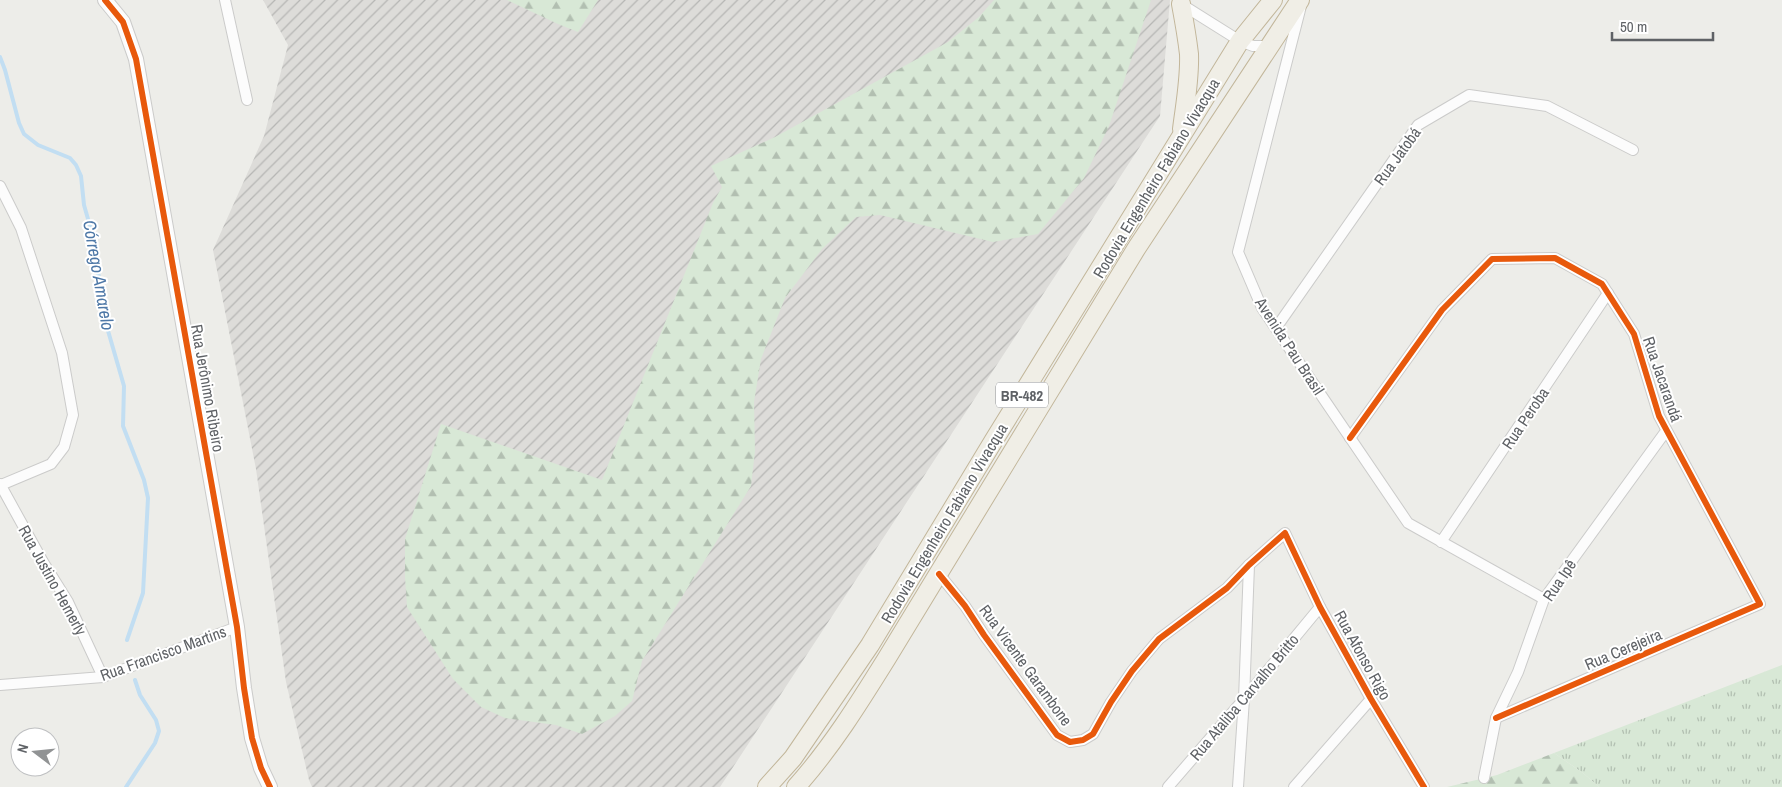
<svg xmlns="http://www.w3.org/2000/svg" width="1782" height="787" font-family="'Archivo Narrow',sans-serif">
	<defs>
		<pattern id="industrial-furrows" width="10" height="10" patternUnits="userSpaceOnUse" patternTransform="scale(1.25)"><rect width="10" height="10" fill="#dddcd9"/><path d="M-1 1l2-2M0 10L10 0M9 11l2-2" fill="none" stroke="#b6b6b4"/></pattern>
		<pattern id="grass-tufts" width="24" height="20" patternUnits="userSpaceOnUse" patternTransform="scale(1.25)"><rect width="24" height="20" fill="#d8e8d6"/><path d="M3 7l-1-3M5 7V3M7 7l1-3M15 17l-1-3M17 17v-4M19 17l1-3" fill="none" stroke="#b2bfb1"/></pattern>
		<pattern id="forest-firs" width="22" height="20" patternUnits="userSpaceOnUse" patternTransform="scale(1.25)"><rect width="22" height="20" fill="#d8e8d6"/><path d="M5 1l3.5 6h-7zM16 11l3.5 6h-7z" fill="#b2bfb1"/></pattern>
	</defs>
	<rect width="100%" height="100%" fill="#edede9"/>
	<!-- industrial -->
	<path fill="url(#industrial-furrows)" d="M 263,0 L 1170,0 L 1160,116 L 720,787 L 312,787 L 309,780 L 286,682 L 256,469 L 213,250 L 264,136 L 288,45 Z"/>
	<!-- grass -->
	<path fill="url(#grass-tufts)" d="M 1782,665 L 1782,787 L 1599,787 L 1583,773 L 1554,753 Z"/>
	<!-- forest -->
	<g fill="url(#forest-firs)">
		<path d="M 507,0 L 598,0 L 578,32 L 558,24 Z"/>
		<path d="M 994,0 L 1151,0 L 1109,126 L 1084,178 L 1038,234 L 993,242 L 880,215 L 856,217 L 822,249 L 785,298 L 761,359 L 754,402 L 755,451 L 751,486 L 642,661 L 632,701 L 615,716 L 582,734 L 556,725 L 505,718 L 481,707 L 453,679 L 407,607 L 405,577 L 405,539 L 441,424 L 602,480 L 713,203 L 722,187 L 711,166 L 775,137 L 948,42 L 979,17 Z"/>
		<path d="M 1554,753 L 1583,773 L 1599,787 L 1447,787 L 1497,775 Z"/>
	</g>
	<g fill="none" stroke-linecap="round" stroke-linejoin="round">
		<!-- stream -->
		<g stroke="#c2def2" stroke-width="4">
			<path d="M 0,57 L 5,70 L 19,123 L 24,134 L 38,145 L 70,158 L 76,165 L 81,176 L 84,205 L 92,233 L 97,260 L 102,310 L 124,386 L 123,426 L 144,480 L 148,498 L 143,593 L 127,640"/>
			<path d="M 126,787 L 155,743 L 159,731 L 156,720 L 140,695 L 135,680"/>
		</g>
		<defs>
			<g id="minor">
				<path d="M 225,0 L 247,100"/>
				<path d="M 1181,4 L 1240,41 L 1253,46 L 1268,46"/>
				<path d="M 1301,6 L 1238,252 L 1262,308 L 1408,523 L 1544,599"/>
				<path d="M 0,186 L 21,228 L 62,353 L 73,415 L 64,447 L 51,464 L 1,485"/>
				<path d="M 1276,328 L 1418,125 L 1469,95 L 1547,106 L 1633,150"/>
				<path d="M 1350,438 L 1442,310 L 1492,259 L 1555,258 L 1602,284 L 1634,334 L 1659,416 L 1760,604 L 1496,718"/>
				<path d="M 0,484 L 43,562 L 68,602 L 103,677"/>
				<path d="M 1441,542 L 1608,293"/>
				<path d="M 939,574 L 965,606 L 984,635 L 1057,735 L 1070,742 L 1083,740 L 1093,734 L 1111,702 L 1132,671 L 1159,639 L 1227,588 L 1249,565 L 1285,533 L 1320,607 L 1371,699 L 1424,787"/>
				<path d="M 0,685 L 103,677 L 237,627"/>
				<path d="M 1484,778 L 1496,718 L 1518,672 L 1544,599 L 1666,431"/>
				<path d="M 1168,787 L 1244,699 L 1320,607"/>
				<path d="M 1238,787 L 1244,699 L 1249,565"/>
				<path d="M 1294,787 L 1371,699"/>
			</g>
			<path id="tertiary" d="M 105,0 L 123,22 L 136,59 L 237,627 L 244,688 L 252,738 L 261,768 L 270,787"/>
			<g id="trunk">
				<path d="M 1181,4 C 1184,20 1187,37 1189,54 C 1190,79 1185,105 1182,129"/>
				<path d="M 767,787 L 793,758 L 870,645 L 994,440 L 1240,41 L 1273,0"/>
				<path d="M 796,787 C 831,748 859,703 887,658 L 1136,249 L 1300,0"/>
			</g>
		</defs>
		<!-- minor casing -->
		<use href="#minor" stroke="#cbcbca" stroke-width="12"/>
		<!-- tertiary casing -->
		<use href="#tertiary" stroke="#cbcbca" stroke-width="16"/>
		<!-- trunk casing -->
		<use href="#trunk" stroke="#c2b69a" stroke-width="20"/>
		<!-- minor -->
		<use href="#minor" stroke="#fcfcfc" stroke-width="10"/>
		<!-- tertiary -->
		<use href="#tertiary" stroke="#fcfcfc" stroke-width="14"/>
		<!-- trunk -->
		<use href="#trunk" stroke="#f0eee6" stroke-width="18"/>
		<defs>
			<g id="cycleway">
				<path d="M 105,0 L 123,22 L 136,59 L 237,627 L 244,688 L 252,738 L 261,768 L 270,787"/>
				<path d="M 1350,438 L 1442,310 L 1492,259 L 1555,258 L 1602,284 L 1634,334 L 1659,416 L 1760,604 L 1496,718"/>
				<path d="M 939,574 L 965,606 L 984,635 L 1057,735 L 1070,742 L 1083,740 L 1093,734 L 1111,702 L 1132,671 L 1159,639 L 1227,588 L 1249,565 L 1285,533 L 1320,607 L 1371,699 L 1424,787"/>
			</g>
		</defs>
		<!-- cycleway casing -->
		<use href="#cycleway" stroke="#fff" stroke-width="9"/>
		<!-- cycleway -->
		<use href="#cycleway" stroke="#e8590c" stroke-width="6"/>
	</g>
	<g text-anchor="middle" dominant-baseline="central" stroke-width="4" stroke-linejoin="round" paint-order="stroke">
		<!-- shield labels -->
		<rect fill="#fff" stroke="#8f9194" stroke-width="1" x="996" y="382.5" width="52" height="25" rx="4"/>
		<g font-size="15" font-weight="bold" fill="#5f6266">
			<text x="1022" y="395">BR-482</text>
		</g>
		<!-- street labels -->
		<g font-size="16" fill="#5f6266" stroke="#fff">
			<text transform="translate(1397 156) rotate(-54)">Rua Jatobá</text>
			<text transform="translate(1156 178) rotate(-59)">Rodovia Engenheiro Fabiano Vivacqua</text>
			<text transform="translate(1290 346) rotate(57)">Avenida Pau Brasil</text>
			<text transform="translate(1663 379) rotate(71)">Rua Jacarandá</text>
			<text transform="translate(208 388) rotate(80)">Rua Jerônimo Ribeiro</text>
			<text transform="translate(1525 418) rotate(-56)">Rua Peroba</text>
			<text transform="translate(944 523) rotate(-59)">Rodovia Engenheiro Fabiano Vivacqua</text>
			<text transform="translate(53 580) rotate(61)">Rua Justino Hemerly</text>
			<text transform="translate(1559 580) rotate(-56)">Rua Ipê</text>
			<text transform="translate(1623 649) rotate(-23)">Rua Cerejeira</text>
			<text transform="translate(163 653) rotate(-20)">Rua Francisco Martins</text>
			<text transform="translate(1363 655) rotate(61)">Rua Afonso Rigo</text>
			<text transform="translate(1026 665) rotate(54)">Rua Vicente Garambone</text>
			<text transform="translate(1244 697) rotate(-50)">Rua Ataliba Carvalho Britto</text>
		</g>
		<!-- water labels -->
		<g font-size="18" font-style="italic" fill="#4e78a7" stroke="#fff">
			<text transform="translate(99 275) rotate(80)">Córrego Amarelo</text>
		</g>
	</g>
	<!-- north arrow -->
	<g transform="translate(35 752) rotate(286)"><circle r="24" fill="#ffffff" stroke="#bfc0c2"/>
	<path d="M0-4L9 19L0 12L-9 19Z" fill="#919394"/>
	<text y="-8" font-size="14" font-weight="bold" text-anchor="middle" fill="#5f6266">N</text>
	</g>
	<!-- scale -->
	<path d="M1612 32v8h101v-8" fill="none" stroke="#5f6266" stroke-width="2.5"/>
	<text x="1620" y="32" font-size="15" fill="#5f6266" stroke="#ffffff" stroke-width="4" paint-order="stroke">50 m</text>
</svg>
